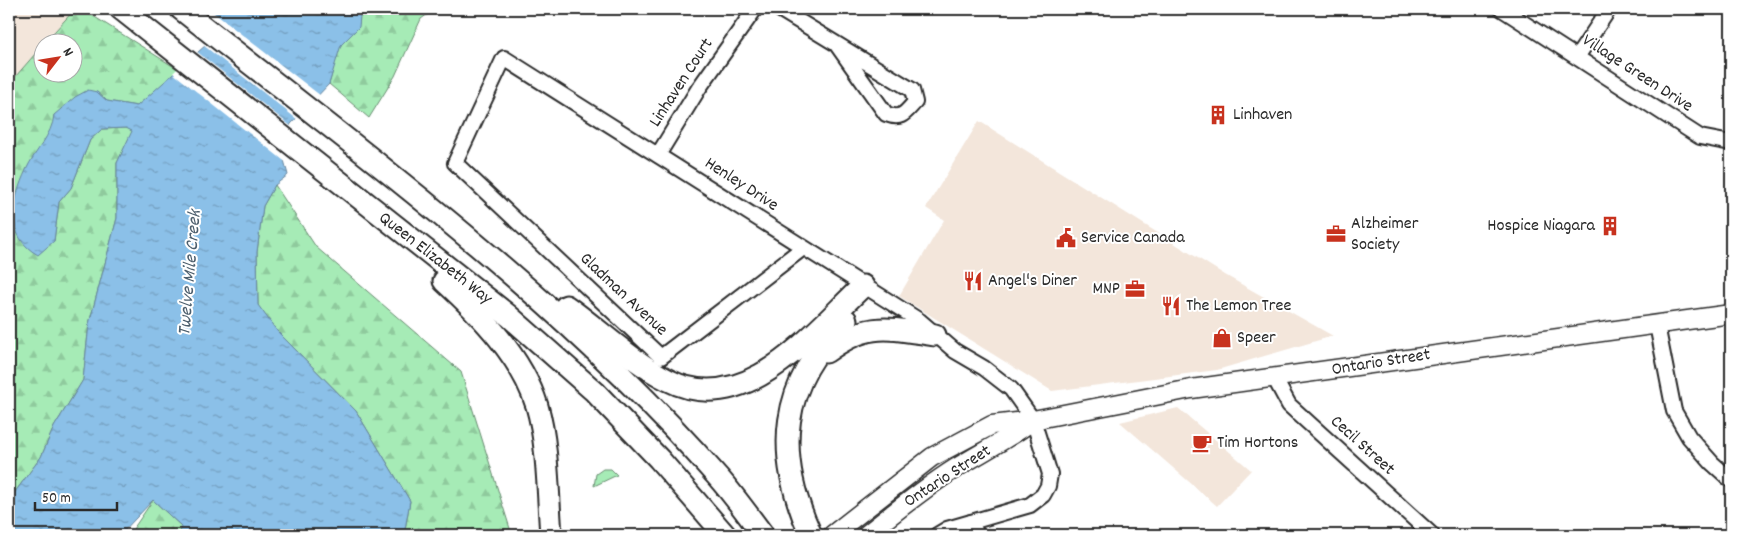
<svg xmlns="http://www.w3.org/2000/svg" width="1740" height="544" font-family="Dekko,sans-serif">
	<defs>
		<pattern id="forest-firs" width="22" height="20" patternUnits="userSpaceOnUse" patternTransform="scale(1.25)"><rect width="22" height="20" fill="#a6ebb6"/><path d="M5 1l3.5 6h-7zM16 11l3.5 6h-7z" fill="#8fca9d"/></pattern>
		<pattern id="water-ripples" width="26" height="14" patternUnits="userSpaceOnUse" patternTransform="scale(1.25)"><rect width="26" height="14" fill="#8bc0e8"/><path d="M2 4q2-2 4 0t4 0M15 11q2-2 4 0t4 0" fill="none" stroke="#729cbc"/></pattern>
	</defs>
	<rect width="100%" height="100%" fill="#fff"/>
	<filter id="ink" filterUnits="userSpaceOnUse"><feTurbulence type="fractalNoise" baseFrequency=".02" numOctaves="2"/><feDisplacementMap in="SourceGraphic" scale="10" xChannelSelector="R" yChannelSelector="G"/><feConvolveMatrix kernelMatrix="1 2 1 2 8 2 1 2 1" color-interpolation-filters="sRGB"/></filter>
	<g filter="url(#ink)">
		<!-- built -->
		<g fill="#f3e6db">
			<path d="M 9,9 L 75,9 L 45,42 L 42,42 L 42,46 L 9,84 Z"/>
			<path d="M 979,121 L 1225,275 L 1333,336 L 1217,370 L 1052,391 L 899,296 L 944,220 L 926,208 Z"/>
			<path d="M 1178,408 L 1251,470 L 1217,506 L 1120,422 Z"/>
		</g>
		<!-- green -->
		<path fill="#a6ebb6" stroke="#688b70" d="M 603,469 L 611,469 L 617,475 L 594,486 L 596,474 Z"/>
		<!-- forest -->
		<g fill="url(#forest-firs)" stroke="#688b70">
			<path d="M 75,9 L 82,9 L 179,70 L 137,106 L 107,101 L 97,92 L 54,115 L 53,127 L 26,170 L 54,241 L 59,202 L 71,188 L 90,140 L 102,129 L 127,128 L 133,131 L 117,163 L 117,218 L 89,324 L 83,380 L 54,427 L 41,457 L 9,500 L 9,84 L 42,46 L 42,72 L 72,72 L 72,42 L 45,42 Z"/>
			<path d="M 357,9 L 435,9 L 421,19 L 395,76 L 369,118 L 329,84 C 333,72 335,56 341,45 C 349,31 366,29 357,9 Z"/>
			<path d="M 275,185 L 316,247 L 461,372 L 512,535 L 404,535 L 410,501 L 356,411 L 277,331 L 258,306 L 257,252 L 263,206 Z"/>
			<path d="M 153,500 L 181,526 L 180,535 L 129,535 Z"/>
		</g>
		<!-- water -->
		<path fill="url(#water-ripples)" stroke="#65849c" d="M 198,9 L 357,9 L 360,16 L 359,27 L 341,45 L 329,84 L 291,124 L 280,145 L 288,175 L 275,185 L 263,206 L 257,252 L 258,305 L 277,331 L 356,411 L 410,501 L 404,535 L 180,535 L 181,526 L 153,500 L 120,535 L 9,535 L 9,500 L 41,457 L 54,427 L 83,380 L 89,324 L 117,218 L 117,163 L 132,131 L 126,128 L 102,129 L 90,140 L 71,188 L 59,202 L 54,241 L 38,255 C 4,236 12,200 26,170 C 35,150 52,136 54,115 L 75,97 L 88,90 L 97,92 L 107,101 L 137,106 L 215,37 Z"/>
		<!-- pier -->
		<g fill="#fff">
			<path d="M 196,9 L 209,9 L 321,96 L 298,120 L 203,45 L 212,36 Z"/>
			<path d="M 196,51 L 292,127 L 282,146 L 288,164 L 173,73 Z"/>
		</g>
		<g fill="none" stroke-linecap="round" stroke-linejoin="round">
			<defs>
				<g id="minor">
					<path d="M 779,9 L 912,90 L 915,102 C 905,113 902,120 886,114 L 837,45"/>
					<path d="M 1502,9 L 1700,137 L 1731,143"/>
					<path d="M 1577,57 L 1609,9"/>
					<path d="M 658,155 L 699,88 L 755,9"/>
					<path d="M 803,248 L 661,357 L 455,163 L 504,58 L 920,321 L 955,351 L 984,368 L 1011,389 L 1033,420 L 1050,474 L 1048,486 L 1043,495 L 1030,505 L 947,529 L 937,535"/>
					<path d="M 1657,325 L 1674,411 L 1689,437 L 1712,463 L 1731,480"/>
					<path d="M 1275,379 L 1289,405 L 1432,535"/>
					<path d="M 971,522 L 977,535"/>
				</g>
				<g id="major">
					<path d="M 832,535 L 932,457 L 992,425 L 1033,420 L 1191,389 L 1731,314"/>
					<path d="M 866,535 C 895,512 924,488 956,468 C 982,452 1008,439 1032,421"/>
				</g>
				<g id="highway">
					<path d="M 121,9 L 509,316 L 595,392 L 659,459 L 725,535"/>
					<path d="M 181,9 C 366,156 560,297 717,476 C 733,494 748,515 763,535"/>
					<path d="M 444,281 C 481,315 522,357 537,406 C 548,443 548,496 551,535"/>
					<path d="M 566,306 C 600,330 631,361 668,380 C 745,420 812,333 863,286"/>
					<path d="M 826,352 C 868,321 887,328 935,335"/>
					<path d="M 811,535 C 774,454 779,383 846,320"/>
				</g>
			</defs>
			<!-- minor casing -->
			<use href="#minor" stroke="#2b2b2b" stroke-width="18"/>
			<!-- major casing -->
			<use href="#major" stroke="#2b2b2b" stroke-width="21"/>
			<!-- highway casing -->
			<use href="#highway" stroke="#2b2b2b" stroke-width="25"/>
			<!-- minor -->
			<use href="#minor" stroke="#fff" stroke-width="14"/>
			<!-- major -->
			<use href="#major" stroke="#fff" stroke-width="18"/>
			<!-- highway -->
			<use href="#highway" stroke="#fff" stroke-width="21"/>
		</g>
	</g>
	<!-- icons -->
	<defs>
		<symbol id="building-bare" viewBox="-9 -9 18 18"><path d="M-4-6H4V6H1V3H-1V6H-4ZM-2.5-4.3h1.7v1.8h-1.7ZM.8-4.3h1.7v1.8H.8ZM-2.5-1h1.7V.8h-1.7ZM.8-1h1.7V.8H.8Z" fill="#c8321e" stroke="#fff" stroke-width="2.5" paint-order="stroke"/></symbol>
		<symbol id="office-bare" viewBox="-9 -9 18 18"><path d="M-6-3h4V-5.5h4V-3h4V5H-6ZM-1-4.5V-3h2v-1.5ZM-6 0V1H6V0Z" fill="#c8321e" stroke="#fff" stroke-width="2.5" paint-order="stroke"/></symbol>
		<symbol id="civic-bare" viewBox="-9 -9 18 18"><path d="M-.6-6.5H3V-4.5H.6V-3L4-1V1h2V6H-6V1h2V-1L-.6-3ZM-1.2 2.5V6h2.4V2.5Z" fill="#c8321e" stroke="#fff" stroke-width="2.5" paint-order="stroke"/></symbol>
		<symbol id="restaurant-bare" viewBox="-9 -9 18 18"><path d="M-5-6h1v4h1v-4h1v4h1v-4h1v5L-1.5 .5V6h-2V.5L-5-1ZM5-6V6H3V1.5H1.5Q1.5-4 5-6Z" fill="#c8321e" stroke="#fff" stroke-width="2.5" paint-order="stroke"/></symbol>
		<symbol id="shop-bare" viewBox="-9 -9 18 18"><path d="M-5-2.5h2.3a2.7 3.5 0 0 1 5.4 0H5L5.5 6h-11ZM-1.5-2.5h3a1.5 2.3 0 0 0-3 0Z" fill="#c8321e" stroke="#fff" stroke-width="2.5" paint-order="stroke"/></symbol>
		<symbol id="cafe-bare" viewBox="-9 -9 18 18"><path d="M-5.5-4.5H6V0H3Q3 3.5 0 3.5H-2.5Q-5.5 3.5-5.5 0ZM3-3.2v2h1.7v-2ZM-6 4.5H4V6H-6Z" fill="#c8321e" stroke="#fff" stroke-width="2.5" paint-order="stroke"/></symbol>
	</defs>
	<g fill-rule="evenodd">
		<use href="#building-bare" x="1204" y="101" width="28" height="28"/>
		<use href="#building-bare" x="1596" y="212" width="28" height="28"/>
		<use href="#office-bare" x="1322" y="220" width="28" height="28"/>
		<use href="#civic-bare" x="1052" y="224" width="28" height="28"/>
		<use href="#restaurant-bare" x="959" y="267" width="28" height="28"/>
		<use href="#office-bare" x="1121" y="275" width="28" height="28"/>
		<use href="#restaurant-bare" x="1157" y="292" width="28" height="28"/>
		<use href="#shop-bare" x="1208" y="324" width="28" height="28"/>
		<use href="#cafe-bare" x="1188" y="429" width="28" height="28"/>
	</g>
	<g text-anchor="middle" dominant-baseline="central" stroke-width="4" stroke-linejoin="round" paint-order="stroke">
		<!-- street labels -->
		<g font-size="18" fill="#2b2b2b" stroke="#fff">
			<text transform="translate(1637 74) rotate(33)">Village Green Drive</text>
			<text transform="translate(682 83) rotate(-57)">Linhaven Court</text>
			<text transform="translate(741 185) rotate(33)">Henley Drive</text>
			<text transform="translate(435 259) rotate(38)">Queen Elizabeth Way</text>
			<text transform="translate(623 295) rotate(43)">Gladman Avenue</text>
			<text transform="translate(1381 363) rotate(-9)">Ontario Street</text>
			<text transform="translate(1362 446) rotate(42)">Cecil Street</text>
			<text transform="translate(948 477) rotate(-33)">Ontario Street</text>
		</g>
		<!-- poi labels -->
		<g font-size="18" fill="#2b2b2b" stroke="#fff" text-anchor="start">
			<text x="1233" y="115">Linhaven</text>
			<text x="1351" y="224">Alzheimer<tspan x="1351" dy="21">Society</tspan></text>
			<text x="1595" y="226" text-anchor="end">Hospice Niagara</text>
			<text x="1081" y="238">Service Canada</text>
			<text x="988" y="281">Angel's Diner</text>
			<text x="1120" y="289" text-anchor="end">MNP</text>
			<text x="1186" y="306">The Lemon Tree</text>
			<text x="1237" y="338">Speer</text>
			<text x="1217" y="443">Tim Hortons</text>
		</g>
		<!-- water labels -->
		<g font-size="19" font-style="italic" fill="#4d5f6d" stroke="#fff">
			<text transform="translate(191 273) rotate(-85)">Twelve Mile Creek</text>
		</g>
	</g>
	<!-- margin -->
	<rect width="1740" height="544" fill="none" stroke="#fff" stroke-width="30"/>
	<rect x="15" y="15" width="1710" height="514" fill="none" stroke="#2b2b2b" stroke-width="2" filter="url(#ink)"/>
	<!-- north arrow -->
	<g transform="translate(58 58) rotate(59)"><circle r="24" fill="#ffffff" stroke="#aaaaaa"/>
	<path d="M0-4L9 19L0 12L-9 19Z" fill="#c8321e"/>
	<text y="-8" font-size="14" font-weight="bold" text-anchor="middle" fill="#2b2b2b">N</text>
	</g>
	<!-- scale -->
	<path d="M35 502v8h82v-8" fill="none" stroke="#2b2b2b" stroke-width="2.5"/>
	<text x="42" y="502" font-size="15" fill="#2b2b2b" stroke="#ffffff" stroke-width="4" paint-order="stroke">50 m</text>
</svg>
